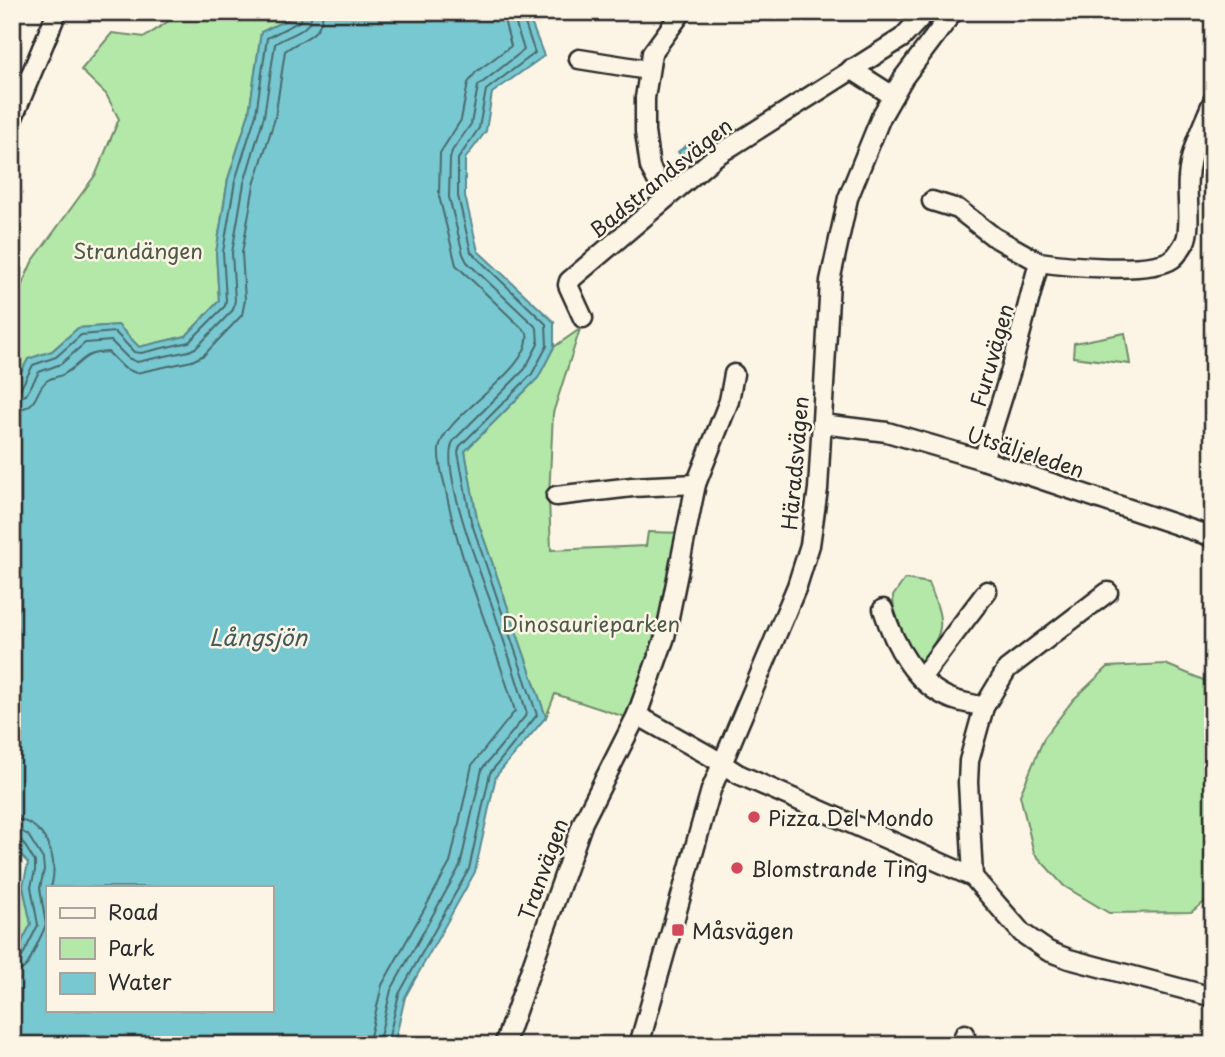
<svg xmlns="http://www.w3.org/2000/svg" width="1225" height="1057" font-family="'Playpen Sans',sans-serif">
	<rect width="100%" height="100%" fill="#fcf5e5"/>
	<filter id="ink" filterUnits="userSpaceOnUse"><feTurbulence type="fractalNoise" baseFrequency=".0143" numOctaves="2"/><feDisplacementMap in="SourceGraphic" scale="14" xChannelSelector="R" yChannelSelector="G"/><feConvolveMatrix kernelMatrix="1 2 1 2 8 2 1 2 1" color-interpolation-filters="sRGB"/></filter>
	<g filter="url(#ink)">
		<!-- green -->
		<g fill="#b4e8a9" stroke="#708a6a" stroke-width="2">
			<path d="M 182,12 L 302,12 L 261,33 L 249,113 L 228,179 L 216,253 L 219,301 L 186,336 L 139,347 L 118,325 L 78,328 L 52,351 L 28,359 L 12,390 L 12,295 L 17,296 L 32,262 L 96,174 L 119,119 L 106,94 L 81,70 L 112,33 L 145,37 Z"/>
			<path d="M 580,329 L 553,413 L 549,498 L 551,550 L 646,546 L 648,532 L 685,533 L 634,720 L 555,694 L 546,717 L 477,519 L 465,451 L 538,378 L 554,347 Z"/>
			<path d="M 1125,333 L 1130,364 L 1073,357 L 1074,343 Z"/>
			<path d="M 905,579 L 929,583 C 943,622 948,629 920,663 L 895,629 L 893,596 Z"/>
			<path d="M 1165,664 L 1213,684 L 1213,896 L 1191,912 L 1109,913 L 1064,886 L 1034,853 L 1020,795 L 1044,738 L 1073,700 L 1108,667 Z"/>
			<path d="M 12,880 L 23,886 L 31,924 L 12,961 Z"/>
		</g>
		<!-- water -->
		<g fill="#78c8d1" stroke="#59898f" stroke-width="2" fill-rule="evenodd">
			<path d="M 302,12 L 527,12 L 544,56 L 492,93 L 486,131 L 465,159 L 465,196 L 478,251 L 554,322 L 554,347 L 538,378 L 465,451 L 477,519 L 546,717 L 496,776 L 475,872 L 405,997 L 394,1045 L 12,1045 L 12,961 L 31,924 L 23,886 L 28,863 L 19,853 L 20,850 L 12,845 L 12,390 L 28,359 L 52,351 L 78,328 L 118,325 L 139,347 L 186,336 L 219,301 L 216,253 L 228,179 L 249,113 L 261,32 ZM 47,887 L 271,887 L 271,1010 L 47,1010 Z"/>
			<path d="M 692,141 L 699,150 L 686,161 L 678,152 Z"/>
		</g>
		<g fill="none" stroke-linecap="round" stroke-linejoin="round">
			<!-- shore -->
			<g stroke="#4a6a6d" stroke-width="2">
				<path d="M 12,391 L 21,388 L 33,365 L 56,357 L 81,335 L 115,332 L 134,352 L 141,353 L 189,342 L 225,306 L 226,300 L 223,252 L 235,181 L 256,114 L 267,38 L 300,21 L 303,12"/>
				<path d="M 12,400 L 26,395 L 39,372 L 61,364 L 85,343 L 111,341 L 128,358 L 137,362 L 189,351 L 197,347 L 233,310 L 235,300 L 232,253 L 244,183 L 264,116 L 275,44 C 288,34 311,33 312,12"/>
				<path d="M 12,410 C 42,409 33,389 48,380 C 53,377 59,377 64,374 C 84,363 80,353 108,352 L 124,368 L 136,373 L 192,361 L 204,355 L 242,315 L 245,300 L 242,253 L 254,185 L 275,118 L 285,51 C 301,38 321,38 323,12"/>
				<path d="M 12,819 C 45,820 60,859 51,887"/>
				<path d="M 12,830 L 21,831 L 28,835 L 43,859 L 44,870 L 40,888 L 46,925 L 28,964 L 22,970 L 12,971"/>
				<path d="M 12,839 L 22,841 L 35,862 L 35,871 L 31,887 L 38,925 L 21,959 L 12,963"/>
				<path d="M 368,1045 L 382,985 L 450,863 L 472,765 L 515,711 C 493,636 459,563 445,486 C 442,475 438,461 439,449 C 442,416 534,370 527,333 L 456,265 L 439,196 L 440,153 L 461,120 L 468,83 L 476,72 L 511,46 L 502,12"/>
				<path d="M 378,1045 L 391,990 L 460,866 L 482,769 L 527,714 C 517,679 505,645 494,611 C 483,580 437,465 454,440 L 525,369 L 538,344 L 537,328 L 467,262 L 463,254 L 449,197 L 450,159 L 452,151 L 471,124 L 478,86 L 524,50 L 512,12"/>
				<path d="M 387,1045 L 399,994 L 469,869 L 490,773 L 537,715 L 471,521 L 458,452 L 460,446 L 532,374 L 547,346 L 546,324 L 471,252 L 458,196 L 458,159 L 479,128 L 486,90 L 535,53 L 521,12"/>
			</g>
			<defs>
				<g id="minor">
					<path d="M 579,59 L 648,70"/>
					<path d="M 851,69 L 893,96"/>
					<path d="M 12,120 L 57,12"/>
					<path d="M 666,197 L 650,167 L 645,132 L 645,98 L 652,53 L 682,12"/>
					<path d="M 932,201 L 958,209 L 994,237 L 1039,262"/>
					<path d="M 583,318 L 568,285 L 569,281 L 716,156 L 902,38 L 926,12"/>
					<path d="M 822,424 L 887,432 L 983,460 L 1213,537"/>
					<path d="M 983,460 L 1011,370 L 1039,262 C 1065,266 1151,274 1172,259 C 1177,256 1182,247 1185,242 C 1192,228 1186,194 1188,178 C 1190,150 1202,127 1213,101"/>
					<path d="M 556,496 L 632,487 L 696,484"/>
					<path d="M 883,609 C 894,644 915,685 952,699 C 962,703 974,704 984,707"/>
					<path d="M 921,678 L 987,591"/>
					<path d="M 637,715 L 710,756 L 738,774 L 973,877 L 1022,933 L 1048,951 L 1069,959 L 1213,997"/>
					<path d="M 973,877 L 968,782 L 969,761 L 984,707 L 1007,669 L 1108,592"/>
					<path d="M 504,1045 L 583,822 L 637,715 L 665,637 L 696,484 L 729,401 L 734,374"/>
					<path d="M 639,1045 L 711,790 L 797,586 L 810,545 L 818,489 L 830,281 L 848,198 L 881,117 L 893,96 L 904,77 L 953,12"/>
					<path d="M 960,1045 L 965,1034"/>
				</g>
			</defs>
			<!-- minor casing -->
			<use href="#minor" stroke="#2b2b2b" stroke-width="23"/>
			<!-- minor -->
			<use href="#minor" stroke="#fcf5e5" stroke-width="18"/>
		</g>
	</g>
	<!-- markers -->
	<g fill="#d1495b" stroke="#fcf5e5" stroke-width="2.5">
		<circle cx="754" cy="817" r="7"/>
		<circle cx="737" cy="868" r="7"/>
		<rect x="671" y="923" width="14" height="14" rx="3.5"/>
	</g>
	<g text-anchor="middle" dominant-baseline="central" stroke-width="5" stroke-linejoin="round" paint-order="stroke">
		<!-- street labels -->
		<g font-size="21" fill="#2b2b2b" stroke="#fcf5e5">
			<text transform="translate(660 177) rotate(-39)">Badstrandsvägen</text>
			<text transform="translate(991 355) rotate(-74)">Furuvägen</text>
			<text transform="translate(1026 451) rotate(18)">Utsäljeleden</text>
			<text transform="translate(794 463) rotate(-85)">Häradsvägen</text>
			<text transform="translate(542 869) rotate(-70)">Tranvägen</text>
		</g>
		<!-- park labels -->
		<g font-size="21" fill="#4d5a4a" stroke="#fcf5e5">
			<text x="138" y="250">Strandängen</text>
			<text x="591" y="623">Dinosaurieparken</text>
		</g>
		<!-- poi labels -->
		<g font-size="21" fill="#2b2b2b" stroke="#fcf5e5" text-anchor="start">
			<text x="768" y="817">Pizza Del Mondo</text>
			<text x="751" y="868">Blomstrande Ting</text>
			<text x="692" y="930">Måsvägen</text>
		</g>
		<!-- water labels -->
		<g font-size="23" font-style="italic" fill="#425a5d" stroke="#fcf5e5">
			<text x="258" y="636">Långsjön</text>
		</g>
	</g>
	<!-- margin -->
	<rect width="1225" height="1057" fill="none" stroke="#fcf5e5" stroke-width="42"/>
	<rect x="21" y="21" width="1183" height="1015" fill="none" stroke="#2b2b2b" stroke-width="2.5" filter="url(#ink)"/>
	<!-- legend -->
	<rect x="46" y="886" width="228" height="126" fill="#fcf5e5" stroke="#a8a49b" stroke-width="2"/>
	<rect x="60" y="908" width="35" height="10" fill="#fcf5e5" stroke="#a8a49b" stroke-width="2"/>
	<text x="108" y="920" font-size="21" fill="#2b2b2b">Road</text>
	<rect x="60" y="938" width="35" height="21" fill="#b4e8a9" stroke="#a8a49b" stroke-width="2"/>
	<text x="108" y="956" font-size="21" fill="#2b2b2b">Park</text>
	<rect x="60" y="973" width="35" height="21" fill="#78c8d1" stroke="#a8a49b" stroke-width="2"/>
	<text x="108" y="990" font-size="21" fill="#2b2b2b">Water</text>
</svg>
